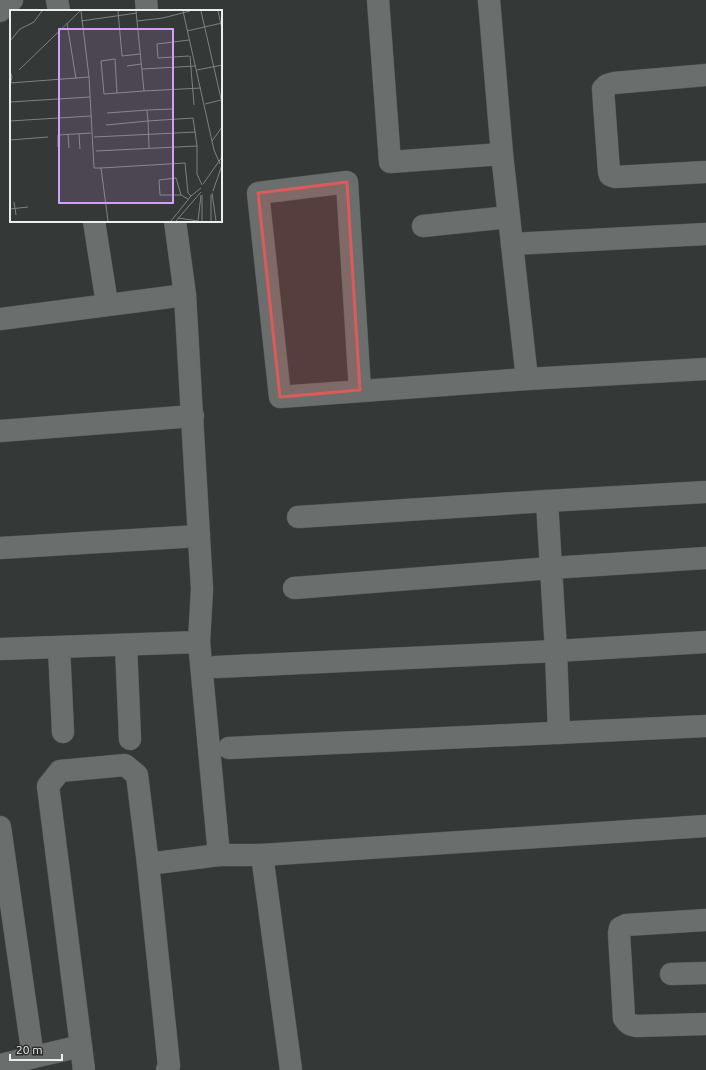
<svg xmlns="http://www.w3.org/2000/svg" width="706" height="1070" font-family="Ubuntu,sans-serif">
	<rect width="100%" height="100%" fill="#343836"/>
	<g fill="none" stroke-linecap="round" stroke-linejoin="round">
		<defs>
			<g id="minor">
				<path d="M 57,0 L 59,11"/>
				<path d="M 146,0 L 147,11"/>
				<path d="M 378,0 L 390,162 L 502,154"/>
				<path d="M 489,0 L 502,154 L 527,379 L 706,369"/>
				<path d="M 0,11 L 12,0"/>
				<path d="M 706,75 L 614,83 L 607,85 L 603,89 L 609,172 L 610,175 L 615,177 L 706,172"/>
				<path d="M 94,221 L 107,304"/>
				<path d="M 423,226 L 509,217"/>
				<path d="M 512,244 L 706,234"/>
				<path d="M 185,295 L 202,589 L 199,642 L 219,855 L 262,855 L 291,1070"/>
				<path d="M 0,319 L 185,295 L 175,221"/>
				<path d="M 360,390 L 347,182 L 258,193 L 280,397 L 527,379"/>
				<path d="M 0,431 L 193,416"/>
				<path d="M 547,501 L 706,492"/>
				<path d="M 0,548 L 199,536"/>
				<path d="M 294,588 L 551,568 L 547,501 L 298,517"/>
				<path d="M 126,645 L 130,739"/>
				<path d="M 59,647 L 63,732"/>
				<path d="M 0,649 L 199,642"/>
				<path d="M 216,667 L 556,651 L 706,642"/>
				<path d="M 559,733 L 556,651 L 551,568 L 706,558"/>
				<path d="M 229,748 L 706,726"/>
				<path d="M 0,827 L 33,1057"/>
				<path d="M 262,855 L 706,826"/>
				<path d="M 148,864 L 219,855"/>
				<path d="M 706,920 L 626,925 L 620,928 L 619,933 L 624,1018 C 628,1024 630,1025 637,1026 L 706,1024"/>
				<path d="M 671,974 L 706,973"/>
				<path d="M 0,1065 L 81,1046"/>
				<path d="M 84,1070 L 48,786 L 60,771 L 125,765 L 137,775 L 148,864 L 169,1066 L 167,1070"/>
			</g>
		</defs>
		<!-- minor casing -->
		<use href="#minor" stroke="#525553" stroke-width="23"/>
		<!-- minor -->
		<use href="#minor" stroke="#6a6e6c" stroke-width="22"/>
	</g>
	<!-- marked area -->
	<path fill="#dc5a5a" fill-opacity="0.2" stroke="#dc5a5a" stroke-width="3" stroke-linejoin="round" d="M 347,182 L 360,390 L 280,397 L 258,193 Z"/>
	<!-- overview -->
	<g transform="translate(10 10)">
		<rect width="212" height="212" fill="#343836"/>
		<path fill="none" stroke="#7e8180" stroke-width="1" d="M 108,1 L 112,46 L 130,44M 126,1 L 134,81 L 191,78M 173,1 L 204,140 L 210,154M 191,1 L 212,93M 208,1 L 212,19M 71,11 L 127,3M 127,11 L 153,8 L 180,1M 57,13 L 66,69M 177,21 L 212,13M 0,31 L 10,19 L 24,12 L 32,1M 179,46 L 148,48 L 147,34 L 179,30M 180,46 L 184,95M 117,56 L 131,54M 132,59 L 186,56M 9,60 L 70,1M 187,60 L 212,55M 0,61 L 2,67 L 0,75M 79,67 L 84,158 L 91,158 L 98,211M 0,73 L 79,67 L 71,1M 107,83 L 105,49 L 91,51 L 94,84 L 134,81M 0,92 L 80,87M 195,94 L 211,90M 137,100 L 164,99M 0,111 L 81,106M 96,115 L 138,111 L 137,100 L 97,103M 58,124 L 59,138M 69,124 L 70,139M 84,127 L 186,122M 0,130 L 38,127M 202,131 L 212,117M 48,137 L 48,125 L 81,123M 139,138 L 138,111 L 183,108 L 187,136M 86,141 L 187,136 L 187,164 L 192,175M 91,158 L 175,153 L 178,183 L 181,186M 193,174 L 212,147M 203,181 L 212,155M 202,183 L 206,211M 171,185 L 166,168 L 149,170 L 150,185 L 171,185 L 178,189M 4,192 L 6,205M 0,199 L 18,197M 168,208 L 188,211M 161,211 L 181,186 L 191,178M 166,211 L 191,182M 188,211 L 191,185M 192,211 L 192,185M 201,211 L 201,185"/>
		<path fill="#d49cfb" fill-opacity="0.15" stroke="#d49cfb" stroke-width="2" d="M 49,19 L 163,19 L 163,193 L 49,193 Z"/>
		<rect width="212" height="212" fill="none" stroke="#edefee" stroke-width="2"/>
	</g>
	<!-- scale -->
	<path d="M10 1054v6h52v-6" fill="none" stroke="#edefee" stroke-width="2"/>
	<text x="16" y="1054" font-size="12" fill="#edefee" stroke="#2a2d2c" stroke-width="3" paint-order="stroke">20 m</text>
</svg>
